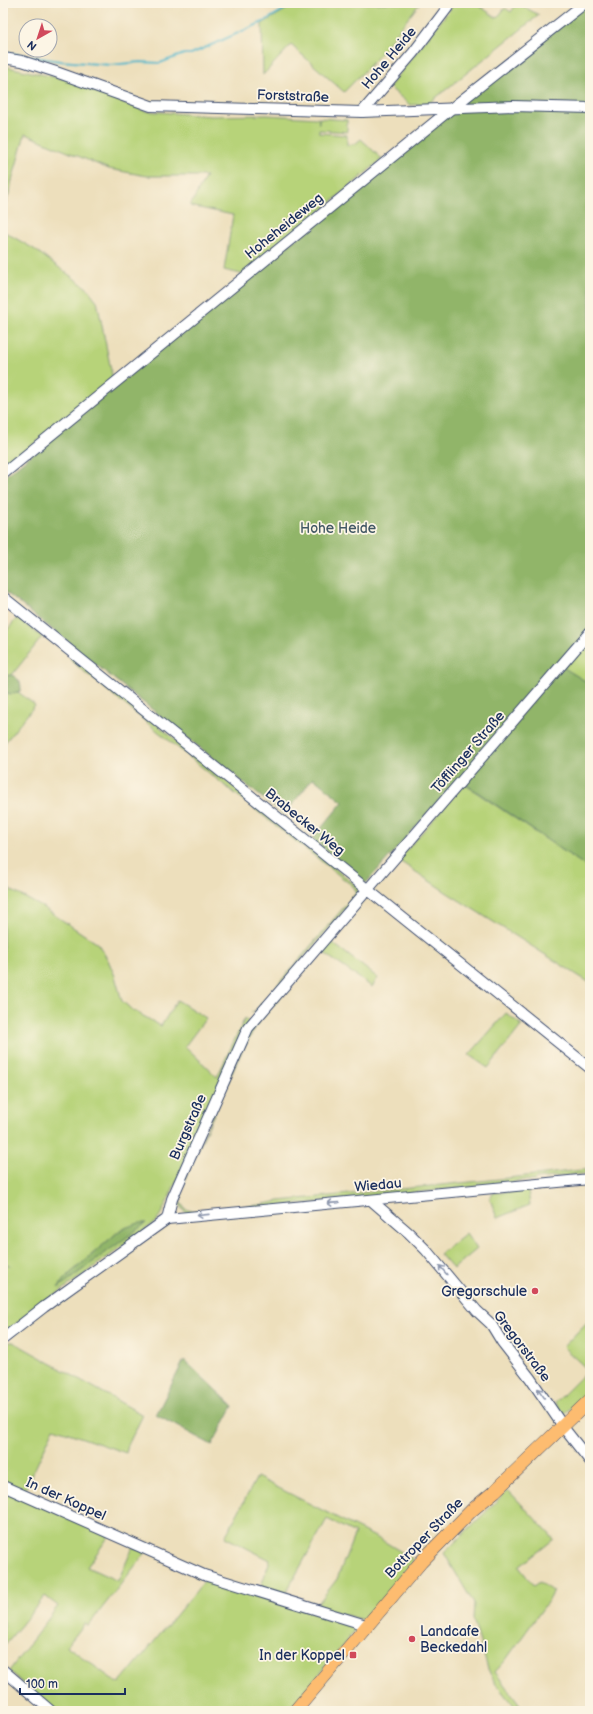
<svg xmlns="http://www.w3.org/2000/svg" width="593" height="1714" font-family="'Balsamiq Sans',sans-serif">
	<rect width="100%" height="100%" fill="#fcf5e5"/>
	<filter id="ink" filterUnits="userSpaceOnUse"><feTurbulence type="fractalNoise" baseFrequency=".025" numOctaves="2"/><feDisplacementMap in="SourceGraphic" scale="8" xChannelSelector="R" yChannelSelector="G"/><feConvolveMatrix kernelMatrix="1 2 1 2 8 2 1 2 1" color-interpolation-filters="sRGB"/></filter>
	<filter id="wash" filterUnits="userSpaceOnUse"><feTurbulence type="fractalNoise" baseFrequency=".012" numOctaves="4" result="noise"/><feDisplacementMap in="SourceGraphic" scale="16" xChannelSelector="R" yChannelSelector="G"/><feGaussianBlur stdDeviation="0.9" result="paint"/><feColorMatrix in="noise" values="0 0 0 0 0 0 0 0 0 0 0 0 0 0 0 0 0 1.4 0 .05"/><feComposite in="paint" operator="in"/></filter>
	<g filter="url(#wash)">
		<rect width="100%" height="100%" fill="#eddfbc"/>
		<!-- green -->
		<g fill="#b7d379" stroke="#69816c" fill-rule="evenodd">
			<path d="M 297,3 L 420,3 L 376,59 L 344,92 L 291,45 L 263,75 L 262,24 Z"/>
			<path d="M 455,3 L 475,3 L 497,18 L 505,8 L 511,12 L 517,3 L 539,15 L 428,104 L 410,105 L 389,87 Z"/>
			<path d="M 3,66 L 64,79 L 145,111 L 211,116 L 267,115 L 318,118 L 319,124 L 319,118 L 347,120 L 347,132 L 319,130 L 319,133 L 347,135 L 347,145 L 355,144 L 361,139 L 382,159 L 245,275 L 224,270 L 233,215 L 190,206 L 206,176 L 147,176 L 109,169 L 25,134 L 10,188 L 9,194 L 3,211 Z"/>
			<path d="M 3,231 L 34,249 L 87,288 L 97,301 L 113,380 L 3,469 Z"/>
			<path d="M 17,618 L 42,637 L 12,675 L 3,676 L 3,635 Z"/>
			<path d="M 590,636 L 590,684 L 564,668 Z"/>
			<path d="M 73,657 L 358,887 L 358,894 L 256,1012 L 251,1012 L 255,1011 L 356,893 L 354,887 L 214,777 L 70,660 Z"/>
			<path d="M 3,692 L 11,694 L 18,692 L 35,705 L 3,745 Z"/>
			<path d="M 464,784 L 590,869 L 590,983 L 446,892 L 398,860 Z"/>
			<path d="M 3,886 L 44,908 L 98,944 L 108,960 L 115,976 L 122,1001 L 131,1009 L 161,1026 L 177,1000 L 206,1018 L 185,1046 L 217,1077 L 245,1018 L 249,1022 L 166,1204 L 157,1221 L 3,1333 L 3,1264 L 11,1266 L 3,1262 L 3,1224 L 4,1221 L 3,1220 ZM 146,1223 L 59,1287 L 64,1279 L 74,1270 L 118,1232 Z"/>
			<path d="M 346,918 L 348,919 L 330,941 L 378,978 L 372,987 L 321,951 L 258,1023 L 242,1051 L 188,1172 L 180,1195 L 180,1201 L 185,1209 L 192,1211 L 259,1205 L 279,1201 L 481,1181 L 590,1169 L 590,1173 L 536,1179 L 534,1181 L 521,1180 L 510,1183 L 207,1213 L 188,1214 L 182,1209 L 177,1196 L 249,1031 Z"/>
			<path d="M 506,1013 L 522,1025 L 488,1068 L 469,1055 Z"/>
			<path d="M 528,1190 L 530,1205 L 497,1218 L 490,1199 L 493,1193 Z"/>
			<path d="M 466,1233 L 477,1249 L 453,1269 L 440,1254 Z"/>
			<path d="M 590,1319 L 590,1390 L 564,1414 L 555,1403 L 588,1370 L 563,1347 Z"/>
			<path d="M 9,1342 L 13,1342 L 143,1415 L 128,1445 L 126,1453 L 54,1428 L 24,1492 L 3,1483 L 3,1346 Z"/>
			<path d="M 257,1477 L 385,1542 L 413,1559 L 413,1562 L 365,1619 L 363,1620 L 316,1606 L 337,1579 L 355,1533 L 327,1519 L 284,1596 L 260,1589 L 270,1560 L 225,1537 Z"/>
			<path d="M 3,1489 L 109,1536 L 87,1567 L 118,1581 L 133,1547 L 146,1552 L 88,1626 L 85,1623 L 67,1646 L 119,1684 L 206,1579 L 356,1626 L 357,1628 L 289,1711 L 55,1711 L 9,1671 L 58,1606 L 45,1596 L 3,1647 Z"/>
			<path d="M 508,1490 L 554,1539 L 519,1567 L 534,1586 L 540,1582 L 553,1592 L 551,1597 L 505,1661 L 495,1672 L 521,1707 L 522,1711 L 516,1711 L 517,1710 L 495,1683 L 488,1669 L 473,1619 L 474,1604 L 444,1553 Z"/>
		</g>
		<!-- forest -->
		<g fill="#91b569" stroke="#567264">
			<path d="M 584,3 L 590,3 L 590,636 L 564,668 L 590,684 L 590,869 L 458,779 L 366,883 L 312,839 L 343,802 L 313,778 L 284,815 L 3,590 L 3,478 Z"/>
			<path d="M 12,675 C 18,678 23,684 20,691 L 11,694 L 3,692 L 3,676 Z"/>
			<path d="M 139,1223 L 146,1223 L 58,1288 L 64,1279 L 74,1270 L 118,1232 L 127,1227 Z"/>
			<path d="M 184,1360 L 233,1406 L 212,1445 L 156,1415 Z"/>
		</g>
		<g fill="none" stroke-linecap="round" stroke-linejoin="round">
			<!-- stream -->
			<path stroke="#4db6cb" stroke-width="2" d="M 3,52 L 60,61 L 111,65 L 140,62 L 160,63 L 184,54 L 191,54 L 263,22 L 295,3"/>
		</g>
	</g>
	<g filter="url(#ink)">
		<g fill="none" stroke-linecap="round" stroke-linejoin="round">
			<defs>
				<g id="minor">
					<path d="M 3,58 L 22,61 L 56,72 L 151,106 L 362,112 L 513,106 L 590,108"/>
					<path d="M 362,112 L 413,53 L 451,3"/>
					<path d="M 3,474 L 452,108 L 585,3"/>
					<path d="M 3,597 L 590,1068"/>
					<path d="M 372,1201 L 409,1233 L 426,1250 L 477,1311 L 491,1324 L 502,1342 L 530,1378 L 567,1432 L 590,1461"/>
					<path d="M 167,1219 L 590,1179"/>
					<path d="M 3,1339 L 44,1307 L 167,1219 L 172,1199 L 186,1167 L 248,1028 L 590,632"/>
					<path d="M 3,1486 L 204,1575 L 366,1625"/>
					<path d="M 3,1670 L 51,1711"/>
				</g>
				<path id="major" d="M 295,1711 L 421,1562 L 472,1510 L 495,1491 L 590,1400"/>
			</defs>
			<!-- minor casing -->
			<use href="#minor" stroke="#3a496c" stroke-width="12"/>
			<!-- major casing -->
			<use href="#major" stroke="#3a496c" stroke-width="14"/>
			<!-- minor -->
			<use href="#minor" stroke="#fff" stroke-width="10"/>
			<!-- major -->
			<use href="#major" stroke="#fdbc70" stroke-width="13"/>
		</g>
		<!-- one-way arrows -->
		<defs><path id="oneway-shaft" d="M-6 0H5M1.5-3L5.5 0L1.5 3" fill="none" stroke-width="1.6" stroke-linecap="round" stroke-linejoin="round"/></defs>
		<g stroke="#8d97ae">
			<use href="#oneway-shaft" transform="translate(333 1203) rotate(176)"/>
			<use href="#oneway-shaft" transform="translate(203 1215) rotate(174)"/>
			<use href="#oneway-shaft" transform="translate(443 1270) rotate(-130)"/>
			<use href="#oneway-shaft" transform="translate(541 1393) rotate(-125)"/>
		</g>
	</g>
	<!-- markers -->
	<g fill="#d1495b" stroke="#fcf5e5" stroke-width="1.5">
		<circle cx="535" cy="1291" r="4"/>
		<circle cx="412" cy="1639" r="4"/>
		<rect x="349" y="1651" width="8" height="8" rx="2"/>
	</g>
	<g text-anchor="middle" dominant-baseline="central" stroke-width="3.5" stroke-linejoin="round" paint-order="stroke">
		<!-- street labels -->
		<g font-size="14" fill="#1b2f5e" stroke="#fcf5e5">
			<text transform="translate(389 58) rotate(-50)">Hohe Heide</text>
			<text transform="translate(293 96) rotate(2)">Forststraße</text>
			<text transform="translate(284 226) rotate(-39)">Hoheheideweg</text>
			<text transform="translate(468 752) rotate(-49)">Töfflinger Straße</text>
			<text transform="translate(305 822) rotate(39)">Brabecker Weg</text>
			<text transform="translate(188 1127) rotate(-66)">Burgstraße</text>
			<text transform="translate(378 1185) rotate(-5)">Wiedau</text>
			<text transform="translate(522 1346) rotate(53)">Gregorstraße</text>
			<text transform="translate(66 1499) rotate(24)">In der Koppel</text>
			<text transform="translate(424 1538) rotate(-46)">Bottroper Straße</text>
		</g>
		<!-- park labels -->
		<g font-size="14" fill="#425865" stroke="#fcf5e5">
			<text x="338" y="528">Hohe Heide</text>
		</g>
		<!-- poi labels -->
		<g font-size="14" fill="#1b2f5e" stroke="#fcf5e5" text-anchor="end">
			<text x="527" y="1291">Gregorschule</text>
			<text x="420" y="1631" text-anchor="start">Landcafe<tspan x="420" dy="16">Beckedahl</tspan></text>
			<text x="345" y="1655">In der Koppel</text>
		</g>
	</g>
	<!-- margin -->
	<rect width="593" height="1714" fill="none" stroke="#fcf5e5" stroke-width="16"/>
	<!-- north arrow -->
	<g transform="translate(38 38) rotate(219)"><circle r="19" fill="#fcf5e5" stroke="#a2a6af"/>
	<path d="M0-3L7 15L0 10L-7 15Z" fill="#d1495b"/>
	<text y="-6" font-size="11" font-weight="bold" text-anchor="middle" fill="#1b2f5e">N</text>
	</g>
	<!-- scale -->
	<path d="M20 1688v6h105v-6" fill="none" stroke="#1b2f5e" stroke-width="2"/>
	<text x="26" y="1688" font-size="12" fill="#1b2f5e" stroke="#fcf5e5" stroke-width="3" paint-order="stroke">100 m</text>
</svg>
